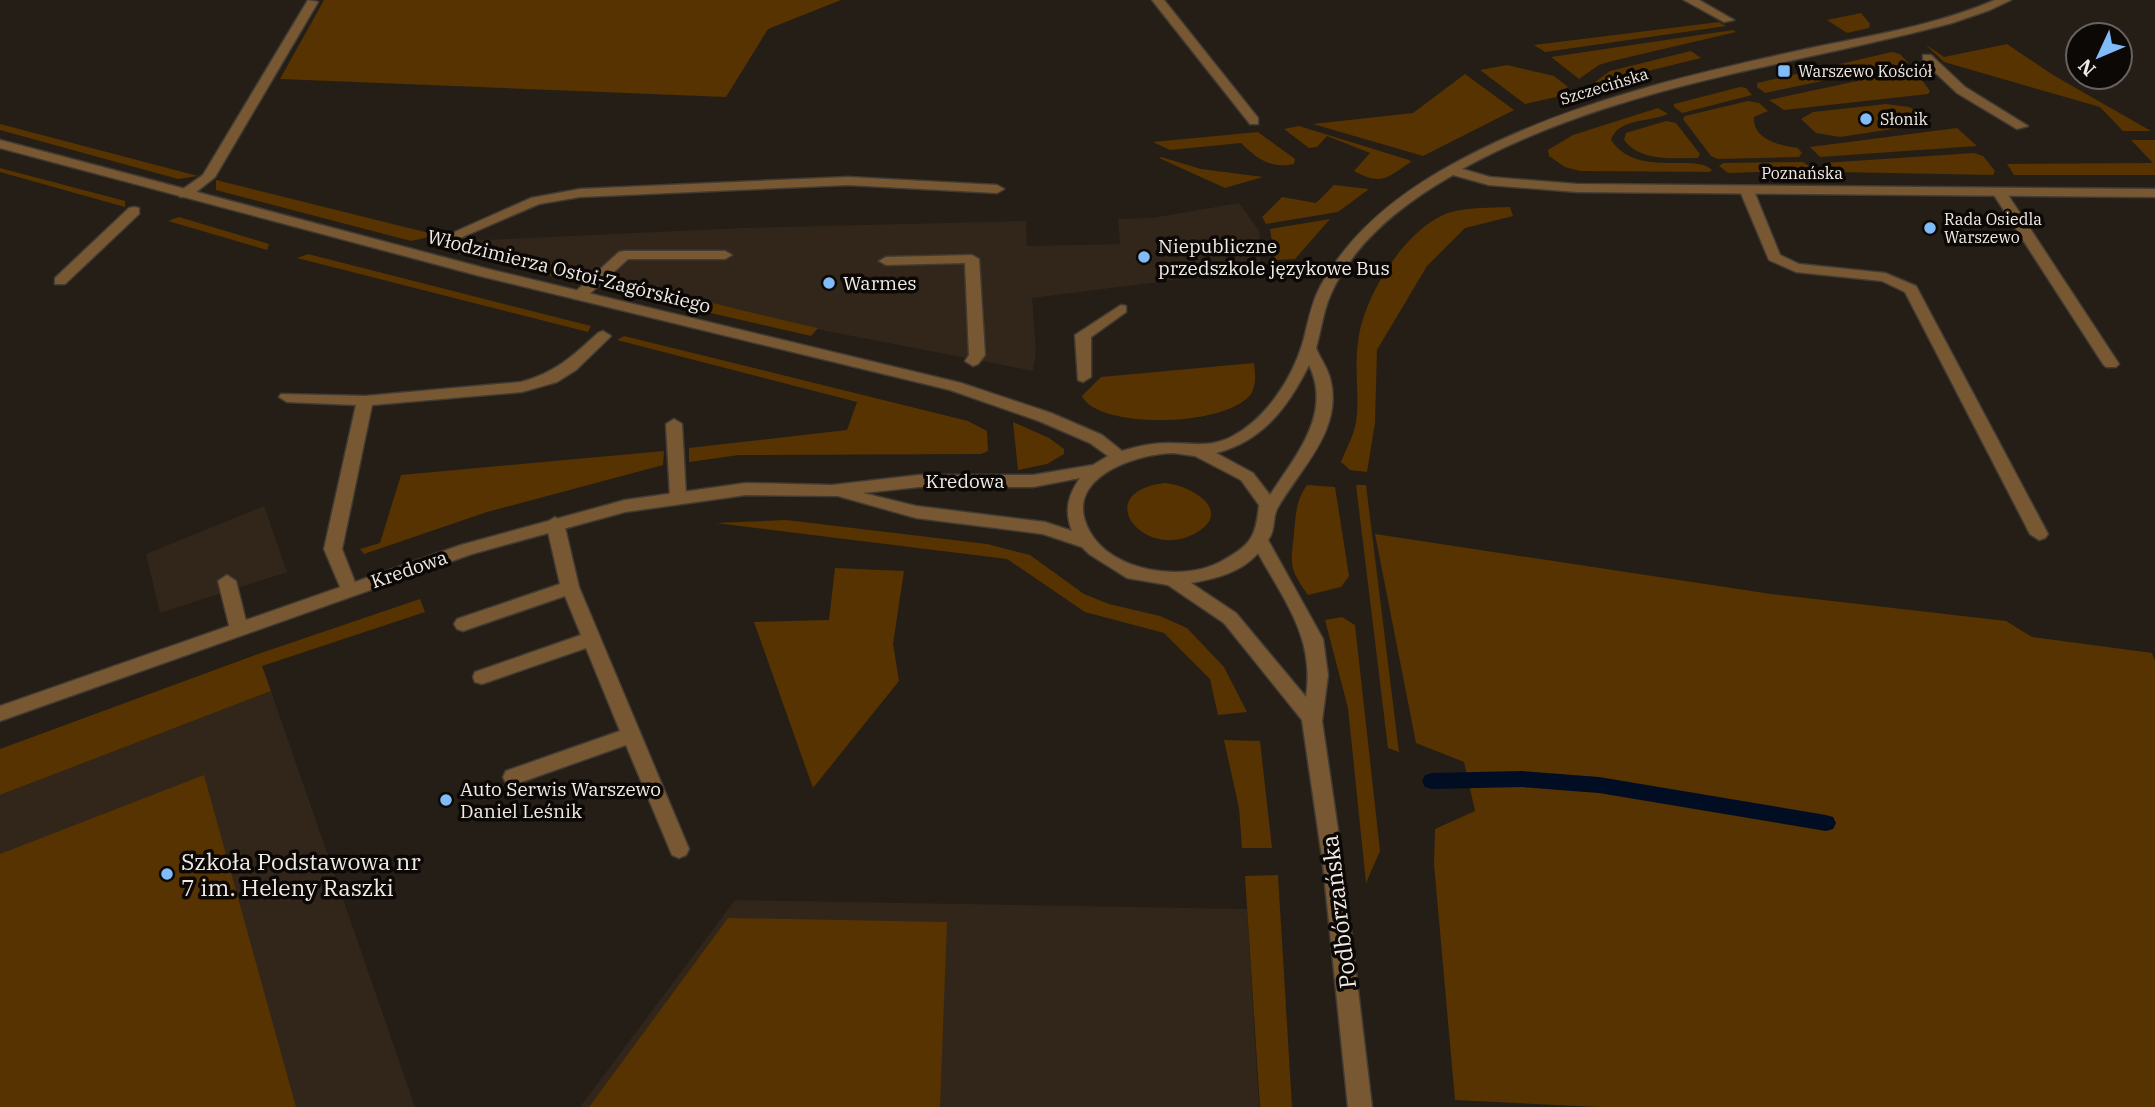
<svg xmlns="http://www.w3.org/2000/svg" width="2155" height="1107" font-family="'IBM Plex Serif',serif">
	<rect width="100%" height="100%" fill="#251e16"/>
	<!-- built -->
	<g fill="#312619">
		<path d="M 1239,203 L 1260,232 L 1261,269 L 1032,298 L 1036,351 L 1033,371 L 826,331 L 463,241 L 742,228 L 1026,221 L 1027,246 L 1120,244 L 1118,219 L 1152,218 Z"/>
		<path d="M 264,506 L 287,572 L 160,613 L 146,554 Z"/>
		<path d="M 271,691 L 415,1107 L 0,1107 L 0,795 Z"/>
		<path d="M 735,900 L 1247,909 L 1259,1107 L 580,1107 Z"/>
	</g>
	<!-- green -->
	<g fill="#563300">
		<path d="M 324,0 L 841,0 L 768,29 L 726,97 L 280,79 Z"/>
		<path d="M 1861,13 L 1870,24 L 1869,28 L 1847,33 L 1827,20 Z"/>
		<path d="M 1719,22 L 1726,26 L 1545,52 L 1534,45 Z"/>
		<path d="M 1733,30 L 1736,32 L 1612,61 L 1599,65 L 1579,79 L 1551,57 Z"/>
		<path d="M 1925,44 L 1944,57 L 2007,44 L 2053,75 L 2151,131 L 2123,131 L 2100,107 L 1944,62 Z"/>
		<path d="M 1691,51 L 1701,58 L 1591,85 L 1610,71 Z"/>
		<path d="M 1892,52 L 1900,54 L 1908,63 L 1765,93 L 1757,87 L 1757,83 Z"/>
		<path d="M 1507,65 L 1554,76 L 1568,87 L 1556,97 L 1525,104 L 1480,70 Z"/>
		<path d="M 1908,70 L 1916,72 L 1930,91 L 1928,94 L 1784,110 L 1769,100 Z"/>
		<path d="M 1465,74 L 1514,110 L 1423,156 L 1313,124 L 1413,113 Z"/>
		<path d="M 1740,87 L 1746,88 L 1752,95 L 1682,113 L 1674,107 L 1674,104 Z"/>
		<path d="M 1748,101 L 1759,103 L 1768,111 L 1754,117 C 1752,139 1781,146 1798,148 L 1802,153 L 1799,157 L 1718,159 L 1711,156 L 1683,119 L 1685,116 Z"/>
		<path d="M 1886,104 L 1909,107 L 1924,115 L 1926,124 L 1840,137 L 1816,133 L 1801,119 L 1813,112 Z"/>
		<path d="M 1658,108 L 1668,114 C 1651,122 1618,118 1611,140 C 1637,179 1696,152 1712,170 L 1709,172 L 1580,171 L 1565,167 L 1549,156 L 1548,150 L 1573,135 Z"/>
		<path d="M 1666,121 L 1676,123 L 1700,154 L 1698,158 C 1673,158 1641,162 1624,140 L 1626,133 Z"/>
		<path d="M 0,124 L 198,176 L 178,179 L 0,130 Z"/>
		<path d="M 1299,126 L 1409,160 L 1411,162 C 1386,178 1382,186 1354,171 L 1370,153 L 1327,136 L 1317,147 L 1309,148 L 1284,129 Z"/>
		<path d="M 1957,128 L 1977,146 L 1820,157 L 1810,147 Z"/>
		<path d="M 1258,132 L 1295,159 L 1294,164 C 1271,169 1257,159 1241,143 L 1170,150 L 1153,142 Z"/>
		<path d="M 2131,140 L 2155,140 L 2155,175 L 2014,175 L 2007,164 L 2153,163 Z"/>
		<path d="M 1974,153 L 1983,156 L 1995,171 L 1993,175 L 1837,172 L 1823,163 Z"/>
		<path d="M 1161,157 L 1201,169 L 1263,177 L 1225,188 L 1159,158 Z"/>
		<path d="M 1803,162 L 1815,170 L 1728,173 L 1719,166 L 1723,163 Z"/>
		<path d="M 0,168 L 125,201 L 125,207 L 0,172 Z"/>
		<path d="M 216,180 L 437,235 L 411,241 L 216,190 Z"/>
		<path d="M 1334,185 L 1369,189 L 1338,212 L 1266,224 L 1262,217 L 1282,197 L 1316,203 Z"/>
		<path d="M 1510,207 L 1513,216 L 1465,228 L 1427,266 L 1377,350 L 1375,423 L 1367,472 L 1350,470 L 1341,462 C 1346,449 1354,435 1356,422 C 1360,396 1354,368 1358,342 C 1363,297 1406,226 1451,212 C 1470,207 1491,208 1510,207 Z"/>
		<path d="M 179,217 L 269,244 L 267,250 L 168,221 Z"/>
		<path d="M 1330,219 L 1295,259 L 1275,260 L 1270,229 Z"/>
		<path d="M 463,241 L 589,272 L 577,282 L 456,253 L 456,246 Z"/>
		<path d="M 308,254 L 591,326 L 588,332 L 297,258 Z"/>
		<path d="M 615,279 L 791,322 L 818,328 L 811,336 L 607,289 Z"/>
		<path d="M 624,336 L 968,421 L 987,431 L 988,451 L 981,454 L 739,455 L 689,462 L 689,448 L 847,430 L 857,402 L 617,340 Z"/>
		<path d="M 1254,363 C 1255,373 1257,384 1251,394 C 1227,427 1098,430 1082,396 L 1101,377 Z"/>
		<path d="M 1013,422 L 1049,438 L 1064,449 L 1064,454 L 1047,464 L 1018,470 Z"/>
		<path d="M 664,451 L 663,465 L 487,512 L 364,554 L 360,549 L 380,543 L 401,475 Z"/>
		<path d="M 1165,483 C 1193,486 1235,512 1194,534 C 1143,561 1089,492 1165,483 Z"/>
		<path d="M 1307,485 L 1335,487 L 1349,576 L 1341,587 L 1308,595 C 1288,567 1291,565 1294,533 C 1296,513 1296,501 1307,485 Z"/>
		<path d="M 1356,485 L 1366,485 L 1399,752 L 1388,748 Z"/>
		<path d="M 786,520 L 987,544 L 1030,555 L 1084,594 L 1109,604 L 1160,616 L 1187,628 L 1224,667 L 1247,712 L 1218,715 L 1210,679 L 1164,633 L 1085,612 L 1007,559 L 716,523 Z"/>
		<path d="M 1375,534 L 1771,594 L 2006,621 L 2032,637 L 2152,653 L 2155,661 L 2155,1107 L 1598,1107 L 1455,1100 L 1434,864 L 1435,829 L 1475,811 L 1464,762 L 1416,743 Z"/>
		<path d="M 835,568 L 904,571 L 893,644 L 899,681 L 813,788 L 754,622 L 829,620 Z"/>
		<path d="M 420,599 L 425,612 L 262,666 L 271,691 L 0,795 L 0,749 L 258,654 Z"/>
		<path d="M 1342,617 L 1355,625 L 1380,851 L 1366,883 L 1348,708 L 1325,620 Z"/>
		<path d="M 1224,740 L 1260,741 L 1272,848 L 1242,848 L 1239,808 Z"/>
		<path d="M 204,775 L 296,1107 L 0,1107 L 0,854 Z"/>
		<path d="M 1278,875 L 1292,1107 L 1260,1107 L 1245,876 Z"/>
		<path d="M 728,918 L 947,922 L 940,1107 L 589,1107 Z"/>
	</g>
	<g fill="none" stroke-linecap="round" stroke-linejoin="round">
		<!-- stream -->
		<path fill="#000d23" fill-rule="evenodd" d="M 1522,771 L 1599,777 L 1826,815 L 1833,817 L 1836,823 L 1833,829 L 1826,831 L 1599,793 L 1522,787 L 1432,789 L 1425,787 L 1422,781 L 1425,775 L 1432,773 Z"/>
		<defs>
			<g id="service">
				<path d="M 308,0 L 318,2 L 215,177 L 190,197 L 180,197 L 180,191 L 203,175 Z"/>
				<path d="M 1152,0 L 1164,0 L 1258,118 L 1258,124 L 1250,124 Z"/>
				<path d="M 1684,0 L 1699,0 L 1734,20 L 1724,22 Z"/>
				<path d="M 1923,55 L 1931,55 L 1965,87 L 2028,126 L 2017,129 L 1957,93 L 1923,61 Z"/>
				<path d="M 848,177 L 997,185 L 1004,189 L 997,193 L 848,185 L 580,197 L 539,204 L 453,241 L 448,242 L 441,238 L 531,198 L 580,189 Z"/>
				<path d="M 1747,187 L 1754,191 L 1780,255 L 1799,264 L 1885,273 L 1916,286 L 2048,534 L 2045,538 L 2039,540 L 2030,534 L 1905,292 L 1882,281 L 1796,272 L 1769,260 L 1740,191 Z"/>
				<path d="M 1999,188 L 2006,192 L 2119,364 L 2116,367 L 2106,367 L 2103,364 L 1992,192 Z"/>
				<path d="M 134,207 L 139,208 L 139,214 L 65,284 L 55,284 L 55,278 L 129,208 Z"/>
				<path d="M 624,251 L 725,251 L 732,255 L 725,259 L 628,259 L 584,299 L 574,299 L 574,293 L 619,252 Z"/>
				<path d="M 972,255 L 979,259 L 985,355 L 978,364 L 973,366 L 965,361 L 969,355 L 965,263 L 886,265 L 879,261 L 886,257 Z"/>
				<path d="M 1121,305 L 1126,306 L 1126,312 L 1091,337 L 1091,377 L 1083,382 L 1078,380 L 1075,335 Z"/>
				<path d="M 603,331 L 611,336 L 608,339 L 576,370 L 557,382 L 522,392 L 372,405 L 342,549 L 358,590 L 349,596 L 343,594 L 324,549 L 356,405 L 287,402 L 279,397 L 281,394 L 365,396 L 521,382 C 555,373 573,356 598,333 Z"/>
				<path d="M 674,419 L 682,424 L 686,496 L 678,502 L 670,496 L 666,424 Z"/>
				<path d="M 555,517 L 564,523 L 579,587 L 689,849 L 686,855 L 679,858 L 672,855 L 626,745 L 513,785 L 506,783 L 503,777 L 506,771 L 620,731 L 586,648 L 482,684 L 475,682 L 473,677 L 475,672 L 581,635 L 565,596 L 463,631 L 457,629 L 454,624 L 457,619 L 560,584 L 546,523 Z"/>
				<path d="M 227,575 L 236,581 L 248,629 L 245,634 L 233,634 L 230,629 L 218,581 Z"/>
			</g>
			<path id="minor" d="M 1995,0 L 2011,0 L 1990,10 L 1952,23 C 1787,67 1614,85 1462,169 L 1490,177 L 1577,184 L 2155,189 L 2155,197 L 1577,192 L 1489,185 L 1453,175 C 1404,203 1353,242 1330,296 C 1323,312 1321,331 1316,348 C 1320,358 1327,367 1330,378 C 1344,430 1300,468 1277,509 C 1272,519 1276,530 1268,540 L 1323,639 L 1328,675 L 1322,721 L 1343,864 L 1372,1107 L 1348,1107 L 1323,864 L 1302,720 L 1224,623 L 1168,585 L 1127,578 L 1089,554 L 1082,547 L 1043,534 L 916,518 L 838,496 L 746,495 L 625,512 L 472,554 L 0,721 L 0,706 L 461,545 L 625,500 L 746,483 L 832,485 L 919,475 L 1033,475 L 1093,465 L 1108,456 L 1090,443 L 1039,421 L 950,390 L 480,276 L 0,148 L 0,140 L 488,269 L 961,383 L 1051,413 L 1102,435 L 1122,451 C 1138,446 1153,443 1169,443 C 1192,443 1209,448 1231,437 C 1266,419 1292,379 1303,342 C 1308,323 1311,304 1320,287 C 1352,228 1406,188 1464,158 C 1572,101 1692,74 1811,48 C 1873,35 1937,25 1995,0 ZM 1309,365 C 1333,414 1295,456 1270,495 L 1253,473 L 1216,453 C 1263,441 1288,407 1309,365 ZM 1173,453 L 1195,456 L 1241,480 L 1259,505 C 1256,538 1250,546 1220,562 C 1183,582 1112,572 1090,532 C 1060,479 1134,454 1173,453 ZM 1080,478 C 1068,495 1064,511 1072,531 L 1045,522 L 916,506 L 863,493 L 919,487 L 1033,487 ZM 1258,553 C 1285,602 1315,638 1306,697 L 1236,613 L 1191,583 C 1215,579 1242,572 1258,553 Z"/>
		</defs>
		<!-- service casing -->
		<use href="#service" stroke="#423b33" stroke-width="3"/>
		<!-- minor casing -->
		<use href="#minor" stroke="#423b33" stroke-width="3"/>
		<!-- service -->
		<use href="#service" fill="#775833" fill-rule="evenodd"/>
		<!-- minor -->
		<use href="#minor" fill="#775833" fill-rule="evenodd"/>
	</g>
	<!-- markers -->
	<g fill="#81bcfa" stroke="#0c0806" stroke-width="2.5">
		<rect x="1777" y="64" width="14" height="14" rx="3.5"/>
		<circle cx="1866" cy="119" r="7"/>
		<circle cx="1930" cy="228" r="7"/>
		<circle cx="1144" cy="257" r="7"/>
		<circle cx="829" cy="283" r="7"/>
		<circle cx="446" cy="800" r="7"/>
		<circle cx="167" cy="874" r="7"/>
	</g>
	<g text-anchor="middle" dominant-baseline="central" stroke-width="7" stroke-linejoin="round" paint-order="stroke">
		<!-- far-poi labels -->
		<g font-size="16" fill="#f1ebe6" stroke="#0c0806" text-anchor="start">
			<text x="1798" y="71">Warszewo Kościół</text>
			<text x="1880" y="119">Słonik</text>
			<text x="1944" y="219">Rada Osiedla<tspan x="1944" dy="18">Warszewo</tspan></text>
		</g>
		<!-- far-street labels -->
		<g font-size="16" fill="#f1ebe6" stroke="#0c0806">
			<text transform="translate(1604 86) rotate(-17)">Szczecińska</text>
			<text x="1802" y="173">Poznańska</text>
		</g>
		<!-- poi labels -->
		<g font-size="19" fill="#f1ebe6" stroke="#0c0806" text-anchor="start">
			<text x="1158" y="246">Niepubliczne<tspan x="1158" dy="22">przedszkole językowe Bus</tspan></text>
			<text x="843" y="283">Warmes</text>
			<text x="460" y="789">Auto Serwis Warszewo<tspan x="460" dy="22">Daniel Leśnik</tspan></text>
		</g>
		<!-- street labels -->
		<g font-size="19" fill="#f1ebe6" stroke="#0c0806">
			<text transform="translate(569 271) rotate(14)">Włodzimierza Ostoi-Zagórskiego</text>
			<text x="965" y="481">Kredowa</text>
			<text transform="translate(409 569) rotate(-19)">Kredowa</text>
		</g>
		<!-- near-poi labels -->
		<g font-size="23" fill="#f1ebe6" stroke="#0c0806" text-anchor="start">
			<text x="181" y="861">Szkoła Podstawowa nr<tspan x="181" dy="26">7 im. Heleny Raszki</tspan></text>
		</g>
		<!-- near-street labels -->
		<g font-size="23" fill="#f1ebe6" stroke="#0c0806">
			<text transform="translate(1338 912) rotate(-97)">Podbórzańska</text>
		</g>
	</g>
	<!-- north arrow -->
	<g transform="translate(2099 56) rotate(226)"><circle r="33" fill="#0c0806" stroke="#686360" stroke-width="2"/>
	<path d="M0-5L12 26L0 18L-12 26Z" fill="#81bcfa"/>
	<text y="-10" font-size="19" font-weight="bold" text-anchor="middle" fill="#f1ebe6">N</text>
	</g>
</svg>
